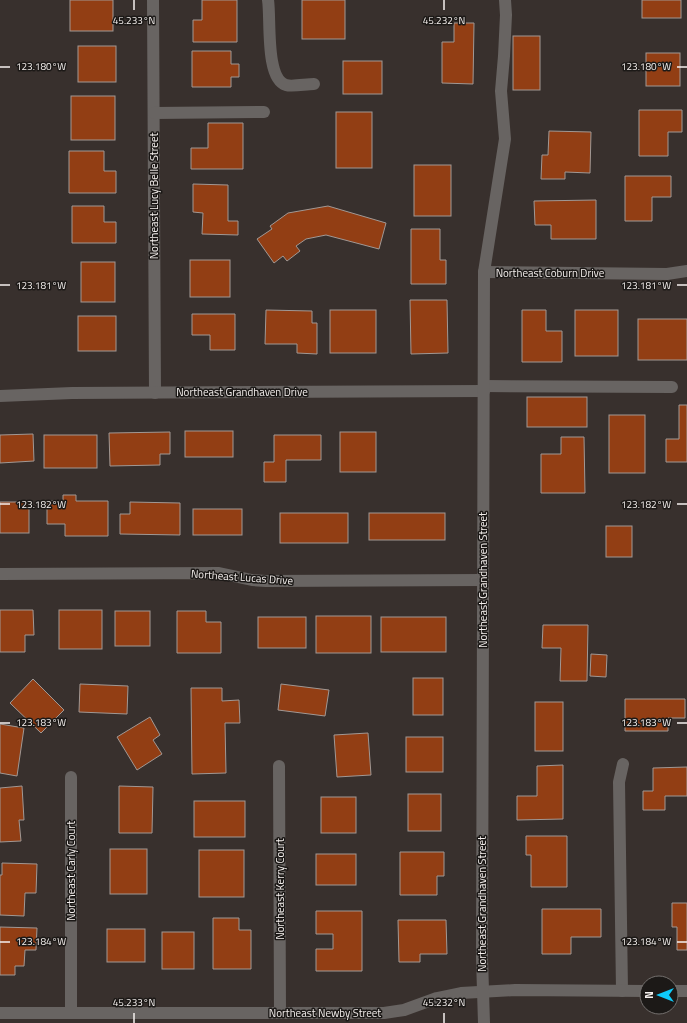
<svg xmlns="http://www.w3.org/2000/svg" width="687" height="1023" font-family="'Titillium Web',sans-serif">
	<rect width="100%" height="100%" fill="#38302d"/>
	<!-- building -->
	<g fill="#923e14" stroke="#a19894">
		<rect x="70" y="0" width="43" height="31"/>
		<path d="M 202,0 L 237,0 L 237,42 L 193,42 L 193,20 L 202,20 Z"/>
		<rect x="302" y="0" width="43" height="39"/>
		<rect x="642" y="0" width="39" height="18"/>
		<path d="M 454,23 L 474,23 L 473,84 L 442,83 L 442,42 L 454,42 Z"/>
		<rect x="513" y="36" width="27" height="54"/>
		<rect x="78" y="46" width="38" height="36"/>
		<path d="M 192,51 L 231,51 L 231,64 L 239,64 L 239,77 L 231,77 L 231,87 L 192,87 Z"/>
		<rect x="646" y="53" width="34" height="33"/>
		<rect x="343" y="61" width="39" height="33"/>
		<rect x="71" y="96" width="44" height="44"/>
		<path d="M 639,110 L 682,110 L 682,132 L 668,132 L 668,156 L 639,156 Z"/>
		<rect x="336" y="112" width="36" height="56"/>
		<path d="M 208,123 L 243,123 L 243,169 L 191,169 L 191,148 L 208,148 Z"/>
		<path d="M 549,131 L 591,132 L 590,173 L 565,172 L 565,179 L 541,179 L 542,155 L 548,155 Z"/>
		<path d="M 69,151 L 104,151 L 104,171 L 116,171 L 116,193 L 69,193 Z"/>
		<rect x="414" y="165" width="37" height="51"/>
		<path d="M 625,176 L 671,176 L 671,197 L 652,197 L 652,221 L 625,221 Z"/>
		<path d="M 193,184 L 228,185 L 228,221 L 238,221 L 238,235 L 202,234 L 203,213 L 193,212 Z"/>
		<path d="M 596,200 L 596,239 L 551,239 L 551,225 L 535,225 L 534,201 Z"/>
		<path d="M 72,206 L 104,206 L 104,222 L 116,222 L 116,243 L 72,243 Z"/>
		<path d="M 328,206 L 386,223 L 379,249 L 326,235 L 306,239 L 296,246 L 300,251 L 287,261 L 283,256 L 274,263 L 257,239 L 272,229 L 270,226 L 288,213 Z"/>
		<path d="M 411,229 L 440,229 L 440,260 L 446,260 L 446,284 L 411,284 Z"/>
		<rect x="190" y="260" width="40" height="37"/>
		<rect x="81" y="262" width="34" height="40"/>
		<path d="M 410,300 L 447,300 L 448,353 L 411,354 Z"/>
		<path d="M 266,310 L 312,311 L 312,323 L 317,323 L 317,354 L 297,353 L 297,344 L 265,344 Z"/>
		<rect x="330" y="310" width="46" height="43"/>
		<path d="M 522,310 L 546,310 L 546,331 L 562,331 L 562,362 L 522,362 Z"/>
		<rect x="575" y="310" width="43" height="46"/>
		<path d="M 192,314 L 235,314 L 235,350 L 210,350 L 210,335 L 192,335 Z"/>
		<rect x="78" y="316" width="38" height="35"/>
		<rect x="638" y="319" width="49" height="41"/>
		<rect x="527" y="397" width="60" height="30"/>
		<path d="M 679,405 L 687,405 L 687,462 L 666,462 L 666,439 L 679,439 Z"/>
		<rect x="609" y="415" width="36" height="58"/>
		<rect x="185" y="431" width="48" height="26"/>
		<path d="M 170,432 L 170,454 L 160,454 L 160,465 L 110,466 L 109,433 Z"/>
		<rect x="340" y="432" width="36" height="40"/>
		<path d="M 33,434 L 34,461 L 0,463 L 0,435 Z"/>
		<rect x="44" y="435" width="53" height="33"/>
		<path d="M 274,435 L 321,435 L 321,460 L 286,460 L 286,482 L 264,482 L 264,462 L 274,462 Z"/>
		<path d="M 561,437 L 584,437 L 585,493 L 541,493 L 541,454 L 561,454 Z"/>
		<path d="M 63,495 L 76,495 L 76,501 L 108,501 L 108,536 L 65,536 L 65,524 L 47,524 L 47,501 L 63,501 Z"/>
		<rect x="0" y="502" width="29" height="31"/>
		<path d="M 130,502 L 180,503 L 180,535 L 120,534 L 120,514 L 130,514 Z"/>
		<rect x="193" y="509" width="49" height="26"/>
		<rect x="280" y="513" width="68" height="30"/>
		<rect x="369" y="513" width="76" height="27"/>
		<rect x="606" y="526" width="26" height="31"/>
		<path d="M 0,610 L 33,610 L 34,635 L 25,635 L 25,652 L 0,652 Z"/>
		<rect x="59" y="610" width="43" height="39"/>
		<rect x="115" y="611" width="35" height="35"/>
		<path d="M 177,611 L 206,611 L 206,622 L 221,622 L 221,653 L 177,653 Z"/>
		<rect x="316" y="616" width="55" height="37"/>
		<rect x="258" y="617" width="48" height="31"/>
		<rect x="381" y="617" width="65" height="35"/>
		<path d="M 543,625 L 588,625 L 587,681 L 560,681 L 561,648 L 542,648 Z"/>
		<path d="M 591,654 L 607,655 L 606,677 L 590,676 Z"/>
		<rect x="413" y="678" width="30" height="37"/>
		<path d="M 33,679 L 64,710 L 41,733 L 10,703 Z"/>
		<path d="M 80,684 L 128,686 L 127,714 L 79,712 Z"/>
		<path d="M 281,684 L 329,690 L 325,716 L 278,710 Z"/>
		<path d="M 191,688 L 222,688 L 222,701 L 239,700 L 240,723 L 225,723 L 226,773 L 192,774 Z"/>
		<path d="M 625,699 L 685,699 L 685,718 L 668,718 L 668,731 L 625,731 Z"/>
		<rect x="535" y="702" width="28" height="49"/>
		<path d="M 150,717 L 160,735 L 153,740 L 162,754 L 137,770 L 117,737 Z"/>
		<path d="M 0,724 L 24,728 L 17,776 L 0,773 Z"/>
		<path d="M 368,733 L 371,775 L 337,777 L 334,735 Z"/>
		<rect x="406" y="737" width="37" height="35"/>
		<path d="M 563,765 L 563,819 L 517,820 L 517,796 L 537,796 L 537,766 Z"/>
		<path d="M 687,767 L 687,796 L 665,796 L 665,810 L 643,810 L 643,791 L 653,791 L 653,768 Z"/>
		<path d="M 22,786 L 24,820 L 19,820 L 21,841 L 0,842 L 0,788 Z"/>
		<path d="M 119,786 L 153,787 L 152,833 L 119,833 Z"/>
		<rect x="408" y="794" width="33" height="37"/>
		<rect x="321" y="797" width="35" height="36"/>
		<rect x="194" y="801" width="51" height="36"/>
		<path d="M 526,836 L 567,836 L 567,887 L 531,887 L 531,855 L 526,855 Z"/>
		<rect x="110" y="849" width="37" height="45"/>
		<rect x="199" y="850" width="45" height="47"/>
		<path d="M 400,852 L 444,852 L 444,876 L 437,876 L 437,895 L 400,895 Z"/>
		<rect x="316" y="854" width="40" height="31"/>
		<path d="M 2,863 L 37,864 L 36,893 L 25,893 L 24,916 L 0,915 L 0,875 L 2,875 Z"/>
		<path d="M 672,903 L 687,903 L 687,950 L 677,950 L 677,927 L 672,927 Z"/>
		<path d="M 542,909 L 601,909 L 601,937 L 571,937 L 571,954 L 542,954 Z"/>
		<path d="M 316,911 L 362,911 L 362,971 L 316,971 L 316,949 L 333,949 L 333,934 L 316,934 Z"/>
		<path d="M 213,918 L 239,918 L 239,930 L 251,930 L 251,969 L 213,969 Z"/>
		<path d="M 398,920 L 446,920 L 447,954 L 420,954 L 420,962 L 399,962 Z"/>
		<path d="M 0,927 L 37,928 L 36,950 L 25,950 L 24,966 L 15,966 L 15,975 L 0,975 Z"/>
		<rect x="107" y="929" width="38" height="33"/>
		<rect x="162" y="932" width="32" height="37"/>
	</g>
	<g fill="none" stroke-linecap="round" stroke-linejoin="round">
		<!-- minor -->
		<g stroke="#686462" stroke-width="12">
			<path d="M 153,0 L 155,393"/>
			<path d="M 268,0 C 271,18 265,79 286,85 C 292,87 306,84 314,84"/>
			<path d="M 154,113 L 264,112"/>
			<path d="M 484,272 L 667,274 L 687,271"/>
			<path d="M 484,386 L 672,387"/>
			<path d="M 0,396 L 72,393 L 484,391"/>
			<path d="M 0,574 L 219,573 L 252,580 L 266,581 L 483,580"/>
			<path d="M 279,766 L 280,1013"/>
			<path d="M 71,777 L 71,1013"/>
			<path d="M 622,991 L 619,782 L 623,764"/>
			<path d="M 671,991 L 687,991"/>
			<path d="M 0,1013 L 384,1013 L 404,1010 L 437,998 L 461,993 L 515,990 L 647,991"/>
			<path d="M 484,1023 L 482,958 L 484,272 L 505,139 L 501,91 L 504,56 L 506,15 L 505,0"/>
		</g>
	</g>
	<!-- ticks -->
	<path fill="none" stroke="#f5f0ee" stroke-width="1.5" d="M 134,0 L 134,10M 444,0 L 444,10M 0,67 L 10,67M 677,67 L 687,67M 0,285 L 10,285M 677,285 L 687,285M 0,504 L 10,504M 677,504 L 687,504M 0,723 L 10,723M 677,723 L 687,723M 0,942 L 10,942M 677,942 L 687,942M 134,1013 L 134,1023M 444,1013 L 444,1023"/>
	<g text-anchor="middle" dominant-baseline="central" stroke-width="3" stroke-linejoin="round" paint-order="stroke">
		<!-- street labels -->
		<g font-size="11" fill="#f5f0ee" stroke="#1c1917">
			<text transform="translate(154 196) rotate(-90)">Northeast Lucy Belle Street</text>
			<text x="550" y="273">Northeast Coburn Drive</text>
			<text x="242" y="392">Northeast Grandhaven Drive</text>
			<text transform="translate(242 577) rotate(4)">Northeast Lucas Drive</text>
			<text transform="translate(483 580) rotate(-90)">Northeast Grandhaven Street</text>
			<text transform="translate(71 871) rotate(-90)">Northeast Carly Court</text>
			<text transform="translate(280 889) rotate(-90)">Northeast Kerry Court</text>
			<text transform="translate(482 904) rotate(-90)">Northeast Grandhaven Street</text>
			<text x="325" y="1013">Northeast Newby Street</text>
		</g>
	</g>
	<g font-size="10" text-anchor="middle" fill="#f5f0ee" stroke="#1c1917" stroke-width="3" stroke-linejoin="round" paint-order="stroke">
		<text x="134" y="24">45.233°N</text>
		<text x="444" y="24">45.232°N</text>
		<text x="646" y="70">123.180°W</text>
		<text x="41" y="70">123.180°W</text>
		<text x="646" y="289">123.181°W</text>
		<text x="41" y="289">123.181°W</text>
		<text x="646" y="508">123.182°W</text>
		<text x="41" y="508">123.182°W</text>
		<text x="646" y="726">123.183°W</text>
		<text x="41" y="726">123.183°W</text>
		<text x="646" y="945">123.184°W</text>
		<text x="41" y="945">123.184°W</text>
		<text x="134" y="1006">45.233°N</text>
		<text x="444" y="1006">45.232°N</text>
	</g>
	<!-- north arrow -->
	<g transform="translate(659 995) rotate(270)"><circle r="19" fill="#1c1917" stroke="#736f6d"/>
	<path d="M0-3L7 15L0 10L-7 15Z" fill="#0ecafa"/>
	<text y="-6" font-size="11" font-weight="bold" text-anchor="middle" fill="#f5f0ee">N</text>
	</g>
</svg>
